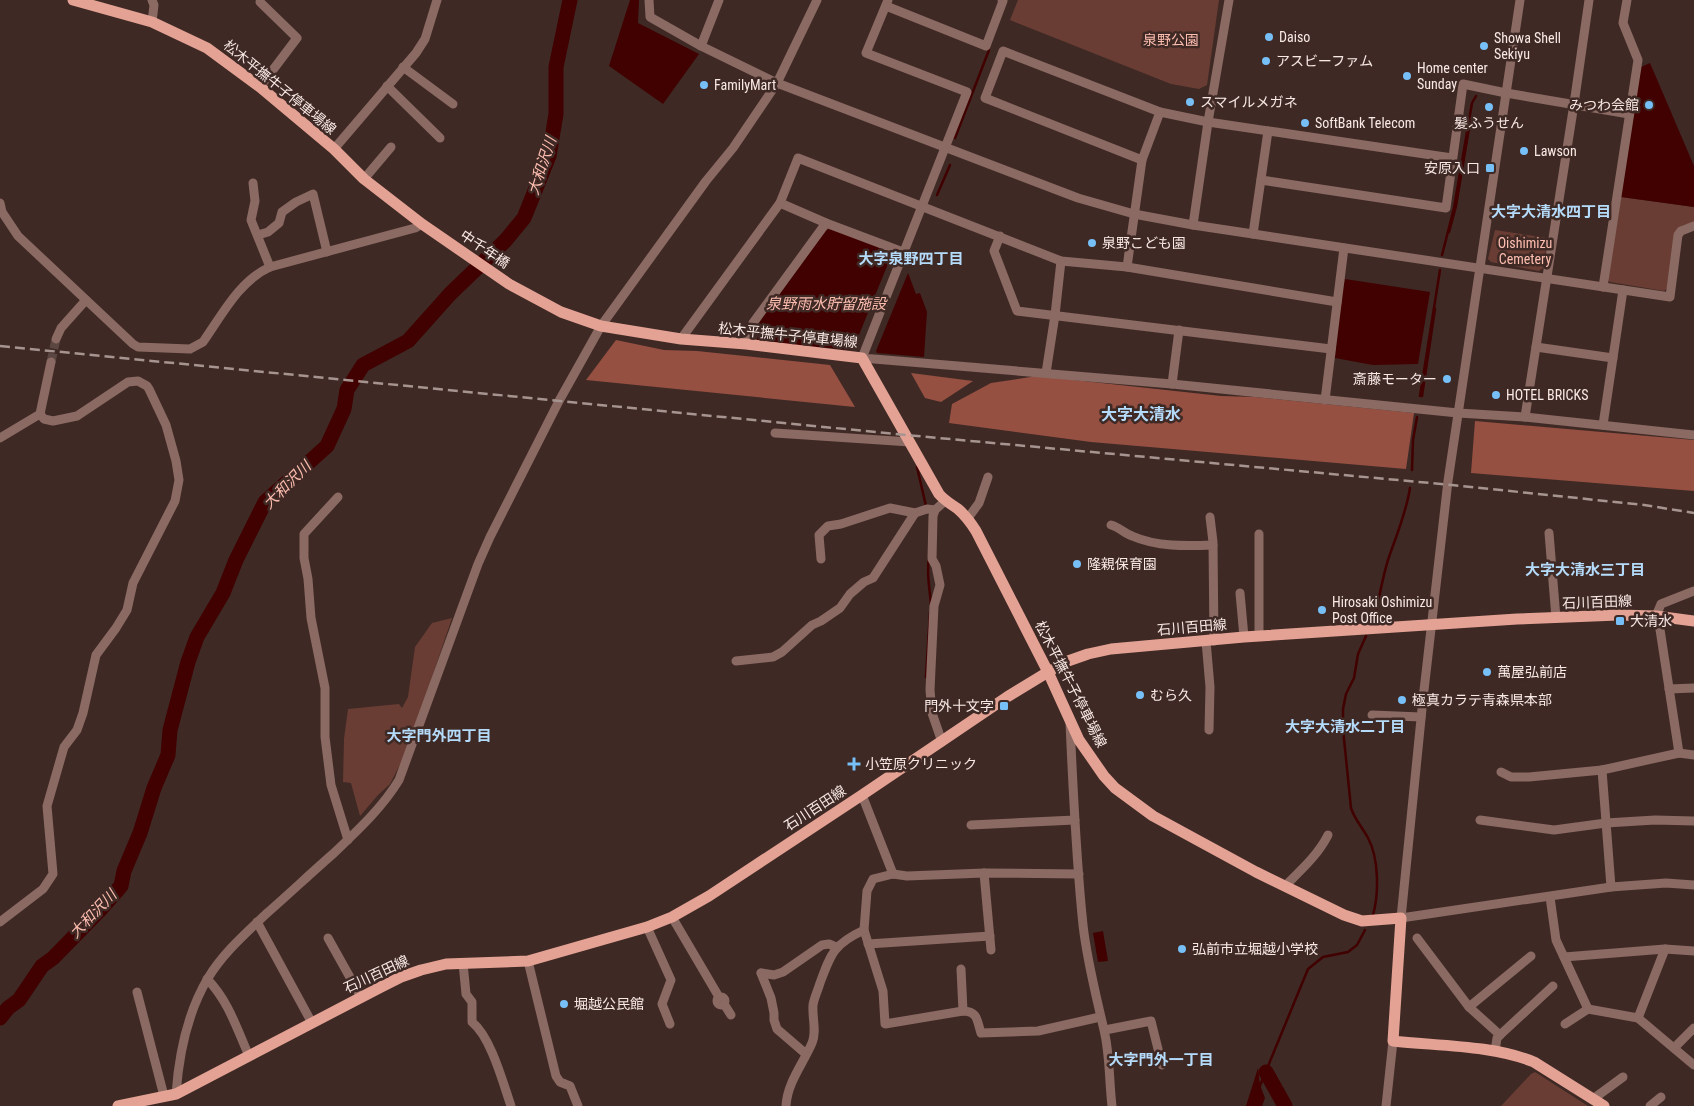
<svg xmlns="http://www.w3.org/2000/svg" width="1694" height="1106" font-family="'Roboto Condensed','Noto Sans JP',sans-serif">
	<rect width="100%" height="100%" fill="#3f2925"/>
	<!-- green -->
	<g fill="#693d33">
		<path d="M 1018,0 L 1219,0 L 1207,85 L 1199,89 L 1171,84 L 1010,20 Z"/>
		<path d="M 1621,197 L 1694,207 L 1694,223 L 1683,225 L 1675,232 L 1668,288 L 1664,291 L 1610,282 L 1608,280 Z"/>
		<path d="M 1495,230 L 1548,238 L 1543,268 L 1539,271 L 1491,262 L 1488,259 Z"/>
		<path d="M 452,618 L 407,751 L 390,784 L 378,795 L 360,816 L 351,783 L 343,782 L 344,739 L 348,709 L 399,704 L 402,708 L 408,697 L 415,647 L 432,623 Z"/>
		<path d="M 1535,1072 L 1588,1106 L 1501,1106 L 1531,1074 Z"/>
	</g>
	<!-- forest -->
	<g fill="#965042">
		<path d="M 616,340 L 664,350 L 697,351 L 830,365 L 855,407 L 586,380 Z"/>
		<path d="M 911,373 L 973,381 L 941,402 L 925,398 Z"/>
		<path d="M 1037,376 L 1221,396 L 1255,397 L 1414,413 L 1406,469 L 1091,442 L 949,423 L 952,404 L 991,383 Z"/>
		<path d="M 1475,421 L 1694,440 L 1694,491 L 1471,473 Z"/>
	</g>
	<!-- water -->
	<g fill="#410100">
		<path d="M 630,0 L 639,0 L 638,23 L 699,54 L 663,104 L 609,66 Z"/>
		<path d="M 1650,63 L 1694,166 L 1694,207 L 1621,197 L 1641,67 Z"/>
		<path d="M 830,229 L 891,252 L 892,254 L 854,347 L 850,350 L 756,341 L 763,326 L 759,323 L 826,230 Z"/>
		<path d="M 908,273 L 916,294 L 920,293 L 927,312 L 924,357 L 877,353 L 876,351 Z"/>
		<path d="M 1345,279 L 1430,292 L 1418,364 L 1373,365 L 1335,358 L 1340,302 Z"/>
		<path d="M 1103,931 L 1108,961 L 1098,962 L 1093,933 Z"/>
		<path d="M 1258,1068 L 1260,1085 L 1265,1098 L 1262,1106 L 1246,1106 Z"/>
	</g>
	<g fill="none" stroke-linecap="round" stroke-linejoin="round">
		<!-- stream -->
		<g stroke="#410100" stroke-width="2.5">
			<path d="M 955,138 L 989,50"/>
			<path d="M 937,195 L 950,165"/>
			<path d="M 1449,232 L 1456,206 L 1470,122"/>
			<path d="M 1442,255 L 1454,208 L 1472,103 L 1476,96"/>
			<path d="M 1420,396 L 1440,270"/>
			<path d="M 1422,396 L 1435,309"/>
			<path d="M 917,467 L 926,506"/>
			<path d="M 1412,470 L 1413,440 L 1417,417"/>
			<path d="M 929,558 C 926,574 930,589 931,605"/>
			<path d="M 1375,618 C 1379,599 1382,579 1388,560 C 1396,536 1406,514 1410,488"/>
			<path d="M 1366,636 L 1358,654 L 1354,678 L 1346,694 L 1343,709 L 1343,729 L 1351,808 C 1355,820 1362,827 1368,838 C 1379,858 1379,894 1373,915"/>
			<path d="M 926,677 L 930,613"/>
			<path d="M 1259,1088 L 1308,969 L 1323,957 L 1348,952 L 1357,945 L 1365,930"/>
		</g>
		<!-- river -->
		<g stroke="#410100" stroke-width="15">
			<path d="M 0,1018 L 8,1008 L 19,1000 L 42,966 L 53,958 L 100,910 L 121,886 L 124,871 L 140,833 L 154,788 L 168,755 L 170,730 L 188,662 L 197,637 L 223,593 L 236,560 L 265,502 L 327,446 L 344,409 L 347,390 L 363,365 L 408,341 L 450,294 L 505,241 L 524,218 L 549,156 L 556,114 L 556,67 L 570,0"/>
			<path d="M 1266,1072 L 1285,1106"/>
		</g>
		<!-- minor-tunnel -->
		<path stroke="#5b4642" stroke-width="9" stroke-dasharray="9 4.5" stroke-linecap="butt" d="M 51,362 L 56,339"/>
		<!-- minor -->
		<g stroke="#8a6a62" stroke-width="9">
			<path d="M 152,0 L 154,5 L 152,22"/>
			<path d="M 649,0 L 650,17 L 701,46 L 777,83 L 1078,198 L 1134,214 L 1193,225 L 1670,297 L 1678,235 L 1681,231 L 1694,226"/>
			<path d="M 888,0 L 866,53 L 967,92 L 862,358 L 1172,384 L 1458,413 L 1525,417 L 1694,435"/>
			<path d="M 1520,0 L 1448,481 L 1423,699 L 1401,918 L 1611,887 L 1666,883 L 1694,885"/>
			<path d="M 886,6 L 986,46 L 1003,1 L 1002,0"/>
			<path d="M 701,46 L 719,0"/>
			<path d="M 403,67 L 453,104"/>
			<path d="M 387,86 L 440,138"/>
			<path d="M 260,87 L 297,38 L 260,2"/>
			<path d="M 334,149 L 416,53 L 425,39 L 437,0"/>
			<path d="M 1142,160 L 985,98 L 1003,51 L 1160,112 L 1208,122 L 1452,158"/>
			<path d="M 364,179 L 391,147"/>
			<path d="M 1261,180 L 1446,208 L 1463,84 L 1506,93 L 1629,114"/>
			<path d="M 253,183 L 255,201 L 251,220 L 270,267"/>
			<path d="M 0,203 L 2,212 L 18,236 L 133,344 L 138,347 L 190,349 L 203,342 C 222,315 239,281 270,267 L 415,228 L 422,224"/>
			<path d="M 780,203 L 826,223 L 903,252"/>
			<path d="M 1193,225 L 1208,122 L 1229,0"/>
			<path d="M 1253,234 L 1268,131"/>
			<path d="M 258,235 L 268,232 L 279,223 L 282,212 L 296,202 L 313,194 L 327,252"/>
			<path d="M 1000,236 L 994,251 L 1017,311 L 1331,349"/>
			<path d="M 1127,267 L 1142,160 L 1160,112"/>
			<path d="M 1603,287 L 1638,60 L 1623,23 L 1627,0"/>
			<path d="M 56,339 L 61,328 L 86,300"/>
			<path d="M 681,339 L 780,203 L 798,158 L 1061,261 L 1127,267 L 1337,302"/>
			<path d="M 746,344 L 753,323 L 826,223"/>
			<path d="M 1536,347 L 1613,358"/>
			<path d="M 1046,373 L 1055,315 L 1061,261"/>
			<path d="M 1172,384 L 1179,330"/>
			<path d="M 1325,400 L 1344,248"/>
			<path d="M 1525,417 L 1574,104 L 1589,0"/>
			<path d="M 1603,425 L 1623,290"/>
			<path d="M 775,433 L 910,442"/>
			<path d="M 0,438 L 40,414 L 51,362"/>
			<path d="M 338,497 L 304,534 L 304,558 L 308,579 L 311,618 L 325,688 L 325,737 L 331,785 L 348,840"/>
			<path d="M 1210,517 L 1213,542 L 1214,641"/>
			<path d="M 968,518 L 979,503 L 988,477"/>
			<path d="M 1111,525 C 1119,527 1124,533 1132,536 C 1157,547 1186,546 1213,545"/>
			<path d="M 1549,533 L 1556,618"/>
			<path d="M 1259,534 L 1259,636"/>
			<path d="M 821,559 L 819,535 L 828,526 L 841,524 L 890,508 L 915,513"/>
			<path d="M 1240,593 L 1244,637"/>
			<path d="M 1206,641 L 1210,687 L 1209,730"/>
			<path d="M 736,661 L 773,657 L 782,652 L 812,625 L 821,621 L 840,608 L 850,594 L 864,582 L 873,578 L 915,513 L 927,509 L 935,510"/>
			<path d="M 1669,689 L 1694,688"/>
			<path d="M 1372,715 L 1421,717"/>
			<path d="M 1070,723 C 1073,791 1076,858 1083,925 C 1087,961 1096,995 1104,1030 C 1110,1055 1109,1081 1112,1106"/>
			<path d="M 942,742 L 932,713 L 930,690 L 934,606 L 940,585 L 936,566 L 932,559 L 933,516 L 935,510 L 945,501"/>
			<path d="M 1679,753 L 1659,623 L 1656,616 L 1661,604 L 1694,591"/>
			<path d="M 1501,772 L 1511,777 L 1529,777 L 1602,770"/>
			<path d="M 862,795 L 893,874"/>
			<path d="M 1480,820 L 1554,830 L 1606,823 L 1655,820 L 1694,821"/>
			<path d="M 971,825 L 1075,820"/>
			<path d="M 984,873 L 991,950"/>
			<path d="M 1079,874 L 984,873 L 907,876 L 893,874 L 873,879 L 867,891 L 864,930 L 883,991 L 885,1024 L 963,1011 C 978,1011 977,1021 981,1033 L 1038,1031 L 1100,1017"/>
			<path d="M 1285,886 C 1301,870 1318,855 1328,835"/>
			<path d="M 1611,887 L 1602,770 L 1679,753 L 1694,755"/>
			<path d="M 1550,897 L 1556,940 L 1588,1009 L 1638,1018 L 1694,1065"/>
			<path d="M 672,917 L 719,997"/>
			<path d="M 0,922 L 43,889 L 53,874 L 47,806 L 64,747 L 77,730 L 83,713 L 96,655 L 116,628 L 127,610 L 133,583 L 175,501 L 179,480 L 176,461 L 166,425 L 149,389 L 147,386 L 138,381 L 128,382 L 77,416 L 53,421 L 44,419 L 40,414"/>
			<path d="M 257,922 L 312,1023"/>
			<path d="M 647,927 L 671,980 L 662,1004 L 670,1024"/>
			<path d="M 328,938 L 361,997"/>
			<path d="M 1417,938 L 1469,1007 L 1500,1035 L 1497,1038 L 1495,1051"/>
			<path d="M 868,944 L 990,936"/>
			<path d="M 1564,957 L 1665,949 L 1694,951"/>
			<path d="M 528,961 L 556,1076 L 560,1082 L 570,1086 L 578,1106"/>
			<path d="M 463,963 L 466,994 L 472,1002 L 472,1022 C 491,1037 503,1083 511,1106"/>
			<path d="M 961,969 L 963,1011"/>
			<path d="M 761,973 L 771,998 L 774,1013 L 774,1020 L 777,1029 L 806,1054"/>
			<path d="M 761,973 L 774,975 L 783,972 L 822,945 L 829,944 L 836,947"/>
			<path d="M 207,979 C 228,1000 237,1029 249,1056"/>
			<path d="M 137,992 L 164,1096"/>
			<circle cx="721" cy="1001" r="4"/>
			<path d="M 724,1004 L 731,1015"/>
			<path d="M 1469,1007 L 1531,956"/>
			<path d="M 1638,1018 L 1665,949"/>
			<path d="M 1565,1024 L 1588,1009"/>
			<path d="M 1105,1030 L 1151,1021 L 1162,1065"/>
			<path d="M 1500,1035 L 1553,986"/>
			<path d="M 1674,1048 L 1694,1028"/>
			<path d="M 176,1094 C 179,1053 187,1013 208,978 C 223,953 245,934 266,914 C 289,894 311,873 334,853 C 358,830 382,808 399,780 L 478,564 L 490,537 L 559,401 L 601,326 L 706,181 L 733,148 L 777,83 L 817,0"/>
			<path d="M 1593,1099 L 1623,1077"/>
			<path d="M 786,1106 C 787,1083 803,1064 812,1043 C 817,1031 812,1018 813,1005 C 814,998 818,990 820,983 C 831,953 834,944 864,930"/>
			<path d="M 1386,1106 L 1393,1041"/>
			<path d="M 1650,1106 L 1661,1097"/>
		</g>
		<!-- major -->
		<g stroke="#e4a294" stroke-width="11">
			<path d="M 73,0 L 152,22 L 207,48 L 260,87 L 334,149 L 364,179 L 422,224 L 509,284 L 561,312 L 601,326 L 681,339 L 746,344 L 862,358 L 939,494 C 945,501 951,504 958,509 C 965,515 971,523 976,531 L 1048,672 L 1079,740 L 1104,776 L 1115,788 L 1153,816 L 1256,872 L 1344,915 L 1362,921 L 1401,918 L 1393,1041 C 1438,1046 1492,1045 1534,1062 L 1604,1106"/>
			<path d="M 118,1106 L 176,1094 L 381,987 L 401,977 L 421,970 L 446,964 L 528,961 L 647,927 L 672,917 L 709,896 L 862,795 L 1007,697 L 1048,672 L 1068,661 L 1088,654 L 1111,649 L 1244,637 L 1517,619 L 1618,615 L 1656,616 L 1694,621"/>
		</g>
		<!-- rail -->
		<path stroke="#a69490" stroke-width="2.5" stroke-dasharray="10 5" stroke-linecap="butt" d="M 0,346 L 906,435 L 1452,485 L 1644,505 L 1694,513"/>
	</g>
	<!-- markers -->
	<g fill="#77bff7" stroke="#3f2925" stroke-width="2">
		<circle cx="1269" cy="37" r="5"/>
		<circle cx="1484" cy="46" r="5"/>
		<circle cx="1266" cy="61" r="5"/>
		<circle cx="1407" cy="76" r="5"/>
		<circle cx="704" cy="85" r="5"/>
		<circle cx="1190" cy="102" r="5"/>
		<circle cx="1649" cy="105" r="5"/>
		<circle cx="1489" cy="107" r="5"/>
		<circle cx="1305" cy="123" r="5"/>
		<circle cx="1524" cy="151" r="5"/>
		<rect x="1485" y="163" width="10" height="10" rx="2.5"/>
		<circle cx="1092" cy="243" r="5"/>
		<circle cx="1447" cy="379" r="5"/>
		<circle cx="1496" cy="395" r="5"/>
		<circle cx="1077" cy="564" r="5"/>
		<circle cx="1322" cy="610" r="5"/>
		<rect x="1615" y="616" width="10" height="10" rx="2.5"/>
		<circle cx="1487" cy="672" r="5"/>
		<circle cx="1140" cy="695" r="5"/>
		<circle cx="1402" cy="700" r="5"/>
		<rect x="999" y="701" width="10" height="10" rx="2.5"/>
		<path d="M851.5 756.5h5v5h5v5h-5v5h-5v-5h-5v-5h5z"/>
		<circle cx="1182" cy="949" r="5"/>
		<circle cx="564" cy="1004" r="5"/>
	</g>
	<g text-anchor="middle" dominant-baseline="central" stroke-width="5" stroke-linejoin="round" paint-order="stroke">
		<!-- poi labels -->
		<g font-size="14" fill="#f8e9e5" stroke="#3f2925" text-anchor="start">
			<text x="1279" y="37">Daiso</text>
			<text x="1494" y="38">Showa Shell<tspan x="1494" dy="16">Sekiyu</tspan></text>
			<text x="1276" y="61">アスビーファム</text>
			<text x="1417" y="68">Home center<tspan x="1417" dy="16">Sunday</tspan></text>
			<text x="714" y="85">FamilyMart</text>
			<text x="1200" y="102">スマイルメガネ</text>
			<text x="1639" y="105" text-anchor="end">みつわ会館</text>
			<text x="1315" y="123">SoftBank Telecom</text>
			<text x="1489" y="123" text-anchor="middle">髪ふうせん</text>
			<text x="1534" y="151">Lawson</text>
			<text x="1480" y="168" text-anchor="end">安原入口</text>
			<text x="1102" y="243">泉野こども園</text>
			<text x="1437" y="379" text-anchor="end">斎藤モーター</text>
			<text x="1506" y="395">HOTEL BRICKS</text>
			<text x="1087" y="564">隆親保育園</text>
			<text x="1332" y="602">Hirosaki Oshimizu<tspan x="1332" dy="16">Post Office</tspan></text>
			<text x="1630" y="621">大清水</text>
			<text x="1497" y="672">萬屋弘前店</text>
			<text x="1150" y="695">むら久</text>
			<text x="1412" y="700">極真カラテ青森県本部</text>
			<text x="994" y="706" text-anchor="end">門外十文字</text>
			<text x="865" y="764">小笠原クリニック</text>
			<text x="1192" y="949">弘前市立堀越小学校</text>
			<text x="574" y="1004">堀越公民館</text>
		</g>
		<!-- park labels -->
		<g font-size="14" fill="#febfb1" stroke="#3f2925">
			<text x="1171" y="40">泉野公園</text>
			<text x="1525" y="243">Oishimizu<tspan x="1525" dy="16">Cemetery</tspan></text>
		</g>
		<!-- street labels -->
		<g font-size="14" fill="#f8e9e5" stroke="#3f2925">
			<text transform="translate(280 87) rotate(39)">松木平撫牛子停車場線</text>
			<text transform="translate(485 249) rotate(34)">中千年橋</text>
			<text transform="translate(788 335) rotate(6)">松木平撫牛子停車場線</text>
			<text transform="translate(1597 602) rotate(-2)">石川百田線</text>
			<text transform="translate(1192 627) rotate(-5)">石川百田線</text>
			<text transform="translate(1071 684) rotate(63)">松木平撫牛子停車場線</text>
			<text transform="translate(815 808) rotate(-33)">石川百田線</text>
			<text transform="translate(376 974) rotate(-25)">石川百田線</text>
		</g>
		<!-- water labels -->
		<g font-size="15" font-style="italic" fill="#fcbdaf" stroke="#3f2925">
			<text transform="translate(542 166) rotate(-72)">大和沢川</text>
			<text x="826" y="304">泉野雨水貯留施設</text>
			<text transform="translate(287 485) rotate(-45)">大和沢川</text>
			<text transform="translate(93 914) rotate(-46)">大和沢川</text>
		</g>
		<!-- neighbourhood labels -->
		<g font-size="15" font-weight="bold" fill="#b4dbfa" stroke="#3f2925">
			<text x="1551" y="212">大字大清水四丁目</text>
			<text x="911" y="259">大字泉野四丁目</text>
			<text x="1585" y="570">大字大清水三丁目</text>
			<text x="1345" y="727">大字大清水二丁目</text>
			<text x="439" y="736">大字門外四丁目</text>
			<text x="1161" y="1060">大字門外一丁目</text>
		</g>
		<!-- quarter labels -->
		<g font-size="16" font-weight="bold" fill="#b4dbfa" stroke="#3f2925">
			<text x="1141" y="414">大字大清水</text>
		</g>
	</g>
</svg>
